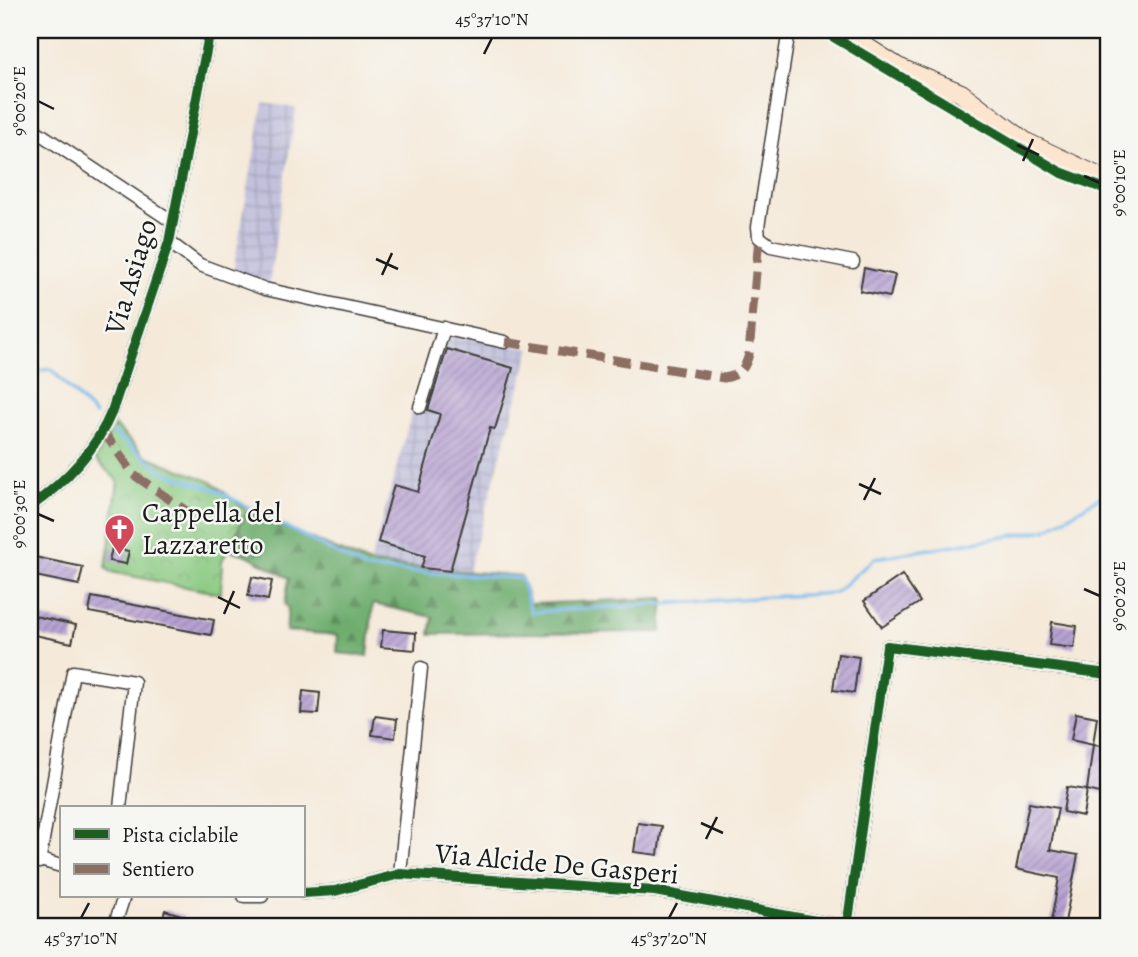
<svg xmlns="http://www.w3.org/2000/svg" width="1138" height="957" font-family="Alegreya,serif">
	<defs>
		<pattern id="industrial-grid" width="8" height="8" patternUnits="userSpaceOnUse" patternTransform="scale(1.75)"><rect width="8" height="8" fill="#c2c1dc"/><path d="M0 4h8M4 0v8" fill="none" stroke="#a6a5bc"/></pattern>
		<pattern id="forest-firs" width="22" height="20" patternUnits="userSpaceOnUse" patternTransform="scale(1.75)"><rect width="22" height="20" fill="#6ead6e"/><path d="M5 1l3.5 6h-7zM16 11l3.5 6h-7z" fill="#5a8c5a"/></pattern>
		<pattern id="park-crowns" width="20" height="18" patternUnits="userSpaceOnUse" patternTransform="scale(1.75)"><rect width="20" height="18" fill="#89c980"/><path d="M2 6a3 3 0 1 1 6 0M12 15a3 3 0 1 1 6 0" fill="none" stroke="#76ac6e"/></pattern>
		<pattern id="building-hatch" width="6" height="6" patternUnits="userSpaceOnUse" patternTransform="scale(1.75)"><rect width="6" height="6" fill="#b7a2d3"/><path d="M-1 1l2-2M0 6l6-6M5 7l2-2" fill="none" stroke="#9483aa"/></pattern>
	</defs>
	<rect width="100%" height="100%" fill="#f6f6f2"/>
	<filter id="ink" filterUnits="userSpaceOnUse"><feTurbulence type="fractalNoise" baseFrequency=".0143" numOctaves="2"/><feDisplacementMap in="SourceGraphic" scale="14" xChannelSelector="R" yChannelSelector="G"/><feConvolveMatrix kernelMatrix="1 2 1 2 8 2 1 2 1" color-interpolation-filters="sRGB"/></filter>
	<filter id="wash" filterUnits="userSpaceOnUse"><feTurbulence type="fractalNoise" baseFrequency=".00686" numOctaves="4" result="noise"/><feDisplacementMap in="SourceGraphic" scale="28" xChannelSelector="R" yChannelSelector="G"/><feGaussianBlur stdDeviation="1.57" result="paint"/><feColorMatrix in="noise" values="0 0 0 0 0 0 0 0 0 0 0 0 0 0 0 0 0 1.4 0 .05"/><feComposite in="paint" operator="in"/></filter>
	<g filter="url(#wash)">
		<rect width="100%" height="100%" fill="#f5eada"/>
		<!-- industrial -->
		<g fill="url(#industrial-grid)">
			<path d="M 263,103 L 296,108 L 269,283 L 233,272 Z"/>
			<path d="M 434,331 L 531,348 L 468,573 L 370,564 Z"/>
		</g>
		<!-- forest -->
		<path fill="url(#forest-firs)" stroke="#456445" stroke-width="2" d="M 247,511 L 370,564 L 521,576 L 530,604 L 664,598 L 661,632 L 430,634 L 433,617 L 373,604 L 368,656 L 337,653 L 338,635 L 286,631 L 288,608 L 285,604 L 289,578 L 247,555 L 229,550 Z"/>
		<!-- park -->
		<path fill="url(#park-crowns)" stroke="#52724e" stroke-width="2" d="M 115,426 L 146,456 L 212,482 L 247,511 L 222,561 L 221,594 L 111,572 L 106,568 L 118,481 L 95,459 Z"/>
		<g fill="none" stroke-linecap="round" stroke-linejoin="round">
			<!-- stream -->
			<g stroke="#79baee" stroke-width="3.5">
				<path d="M 30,372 L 51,369 L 95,415"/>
				<path d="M 112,432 L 164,472 L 214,489 L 366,569 L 521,578 L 531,612 L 835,593 L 875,558 L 1046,530 L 1108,492"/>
			</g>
		</g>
		<g id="blocks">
			<!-- building -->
			<g fill="url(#building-hatch)">
				<path d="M 864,268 L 895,275 L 890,297 L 860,291 Z"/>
				<path d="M 447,349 L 513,368 L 495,429 L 490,428 L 450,571 L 421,568 L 425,556 L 378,542 L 394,485 L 418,492 L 440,414 L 428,410 Z"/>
				<path d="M 112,548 L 129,551 L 126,564 L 109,561 Z"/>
				<path d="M 30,556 L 83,567 L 79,585 L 30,575 Z"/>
				<path d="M 902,575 L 920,602 L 882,627 L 864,601 Z"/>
				<path d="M 252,577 L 272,581 L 268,600 L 248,596 Z"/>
				<path d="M 92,597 L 214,620 L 211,635 L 89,612 Z"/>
				<path d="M 30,615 L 76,625 L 72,643 L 30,634 Z"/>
				<path d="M 1052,622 L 1077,626 L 1074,648 L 1049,645 Z"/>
				<path d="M 383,630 L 416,633 L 415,650 L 381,647 Z"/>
				<path d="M 838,654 L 859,657 L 854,693 L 833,690 Z"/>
				<path d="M 303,691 L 320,693 L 318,714 L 301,713 Z"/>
				<path d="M 1076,713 L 1097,717 L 1093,745 L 1071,740 Z"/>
				<path d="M 375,716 L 397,719 L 395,738 L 372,735 Z"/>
				<path d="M 1093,745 L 1108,747 L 1108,795 L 1087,790 Z"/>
				<path d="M 1067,787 L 1087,790 L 1083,816 L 1063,812 Z"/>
				<path d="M 1029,803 L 1058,808 L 1050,850 L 1078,855 L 1064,927 L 1050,927 L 1059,878 L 1016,869 Z"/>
				<path d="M 638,823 L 662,826 L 658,855 L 634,852 Z"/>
				<path d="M 165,910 L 184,916 L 181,927 L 160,927 Z"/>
			</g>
		</g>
	</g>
	<g filter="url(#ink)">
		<use href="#blocks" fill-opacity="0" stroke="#3d3b38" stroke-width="2"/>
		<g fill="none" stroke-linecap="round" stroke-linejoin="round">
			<defs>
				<g id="street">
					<path d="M 789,30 L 758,227 L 759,237 L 771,246 L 853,262"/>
					<path d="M 30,127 L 173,222"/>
					<path d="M 169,242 L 200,265 L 265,289 L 505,342"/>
					<path d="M 420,407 L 444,328"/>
					<path d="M 30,507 C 64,483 96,450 112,411 L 169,242 L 210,30"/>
					<path d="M 30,857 L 61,866"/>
					<path d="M 39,862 L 73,672 L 134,682 L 120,808"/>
					<path d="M 400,874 L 421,668"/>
					<path d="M 303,893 L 335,891 L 400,874 L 655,891 L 847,927 L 887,646 L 1108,674"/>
					<path d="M 244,896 L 262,896"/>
					<path d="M 114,927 L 124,896"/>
				</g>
				<path id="secondary" d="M 840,30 L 898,67 L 961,93 L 1026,142 L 1108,181"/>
			</defs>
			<!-- street casing -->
			<use href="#street" stroke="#3d3b38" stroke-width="15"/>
			<!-- secondary casing -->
			<use href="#secondary" stroke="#3d3b38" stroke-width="20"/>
			<!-- street -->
			<use href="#street" stroke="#fff" stroke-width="12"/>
			<!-- secondary -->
			<use href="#secondary" stroke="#fce5cf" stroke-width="18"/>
			<!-- quiet -->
			<g stroke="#8d6e63" stroke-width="9" stroke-dasharray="18 9" stroke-linecap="butt">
				<path d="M 505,342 L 724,378 C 740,375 745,369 749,354 L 759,237"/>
				<path d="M 103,431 L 134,475 L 188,512"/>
			</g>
			<defs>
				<g id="cycleway">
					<path d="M 822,30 L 1060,172 L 1108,190"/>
					<path d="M 30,507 C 64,483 96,450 112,411 L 169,242 L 210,30"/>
					<path d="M 303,893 L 335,891 L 400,874 L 655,891 L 847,927 L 887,646 L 1108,674"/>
				</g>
			</defs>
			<!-- cycleway casing -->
			<use href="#cycleway" stroke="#f6f6f2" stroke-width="15"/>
			<!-- cycleway -->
			<use href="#cycleway" stroke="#1b5e20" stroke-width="10"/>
		</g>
	</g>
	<!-- ticks -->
	<path fill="none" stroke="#1c1c1c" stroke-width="2.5" d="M 484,54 L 492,38M 38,101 L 54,109M 1017,145 L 1039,155M 1023,161 L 1033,139M 1084,176 L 1100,183M 376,259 L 398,269M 382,275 L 392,253M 859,484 L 881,494M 864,500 L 875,478M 38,514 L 54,521M 1084,589 L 1100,596M 218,597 L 240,608M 224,614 L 234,591M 701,823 L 723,833M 706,839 L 717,817M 81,918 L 89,903M 669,918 L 677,903"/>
	<!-- icons -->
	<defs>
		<symbol id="church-pin" viewBox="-11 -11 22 30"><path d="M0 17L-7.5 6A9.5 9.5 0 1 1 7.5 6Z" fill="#d1495b" stroke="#f6f6f2"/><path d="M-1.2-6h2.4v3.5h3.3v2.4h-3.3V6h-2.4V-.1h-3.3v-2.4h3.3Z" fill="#fff"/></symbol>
	</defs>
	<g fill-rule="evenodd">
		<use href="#church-pin" x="102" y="512" width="35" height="47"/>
	</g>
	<g text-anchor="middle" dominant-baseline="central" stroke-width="5" stroke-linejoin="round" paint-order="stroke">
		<!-- street labels -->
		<g font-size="28" fill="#1c1c1c" stroke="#f6f6f2">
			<text transform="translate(131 277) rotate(-73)">Via Asiago</text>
			<text transform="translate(557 864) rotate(5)">Via Alcide De Gasperi</text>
		</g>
		<!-- poi labels -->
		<g font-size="28" fill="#1c1c1c" stroke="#f6f6f2" text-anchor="start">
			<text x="142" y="513">Cappella del<tspan x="142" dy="32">Lazzaretto</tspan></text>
		</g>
	</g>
	<!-- margin -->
	<rect width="1138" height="957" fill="none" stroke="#f6f6f2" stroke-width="77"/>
	<!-- legend -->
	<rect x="60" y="806" width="245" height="91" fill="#f6f6f2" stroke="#9f9f9c" stroke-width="2"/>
	<rect x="74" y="829" width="35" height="10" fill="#1b5e20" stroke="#9f9f9c" stroke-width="2"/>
	<text x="122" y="842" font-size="21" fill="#1c1c1c">Pista ciclabile</text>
	<rect x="74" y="864" width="35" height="10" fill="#8d6e63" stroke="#9f9f9c" stroke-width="2"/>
	<text x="122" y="876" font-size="21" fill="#1c1c1c">Sentiero</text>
	<rect x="38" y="38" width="1062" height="880" fill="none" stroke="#1c1c1c" stroke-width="2.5"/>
	<g font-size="18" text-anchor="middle" fill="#1c1c1c">
		<text x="492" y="25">45°37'10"N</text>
		<text transform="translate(19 101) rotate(-90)" y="6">9°00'20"E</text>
		<text transform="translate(1119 183) rotate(-90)" y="6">9°00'10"E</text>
		<text transform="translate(19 514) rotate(-90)" y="6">9°00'30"E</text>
		<text transform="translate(1119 596) rotate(-90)" y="6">9°00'20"E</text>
		<text x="81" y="944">45°37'10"N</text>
		<text x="669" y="944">45°37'20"N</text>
	</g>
</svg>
